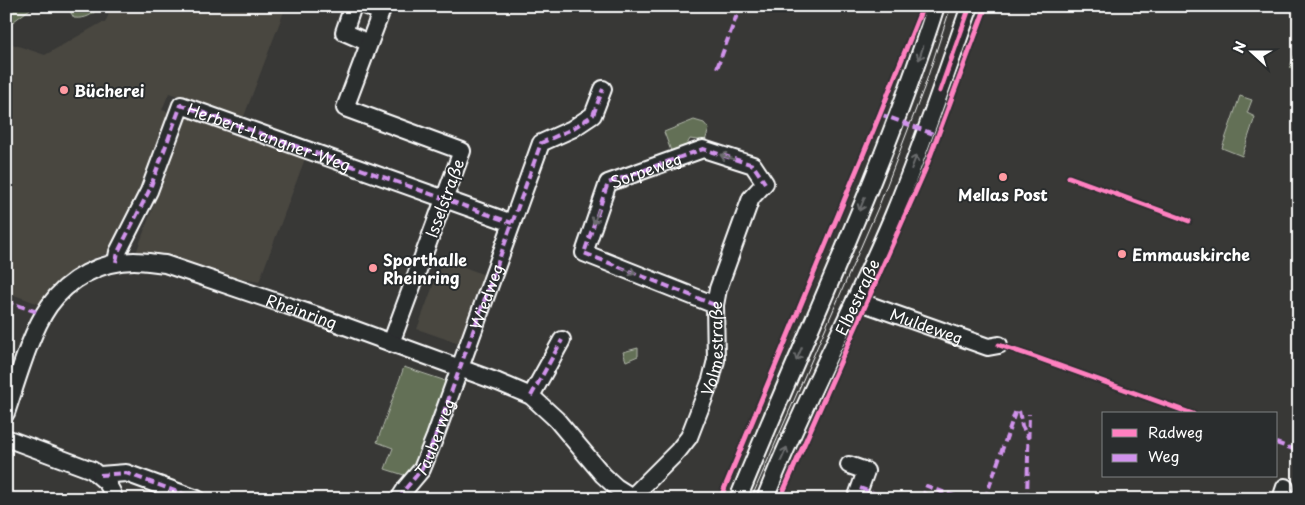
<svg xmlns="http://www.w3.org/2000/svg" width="1305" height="505" font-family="'Playpen Sans',sans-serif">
	<rect width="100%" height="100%" fill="#383836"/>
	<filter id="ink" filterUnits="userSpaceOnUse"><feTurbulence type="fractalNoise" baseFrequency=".02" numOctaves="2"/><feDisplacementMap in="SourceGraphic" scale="10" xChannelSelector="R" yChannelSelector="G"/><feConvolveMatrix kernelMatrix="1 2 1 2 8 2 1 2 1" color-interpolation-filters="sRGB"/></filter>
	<g filter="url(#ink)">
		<!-- built -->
		<g fill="#484640">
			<path d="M 112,6 L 286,6 L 243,119 L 169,93 L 162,110 L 173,113 L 142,196 L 108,253 L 89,260 L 67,274 L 49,290 L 39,304 L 6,292 L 6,43 L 9,43 L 45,55 L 101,23 L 105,23 Z"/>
			<path d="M 188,112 L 306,156 L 259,282 L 165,264 L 133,261 Z"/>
			<path d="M 443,259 L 485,275 L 460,344 L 417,329 Z"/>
		</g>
		<!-- green -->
		<g fill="#636f56" stroke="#b1b7aa">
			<path d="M 6,6 L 34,6 L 6,27 Z"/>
			<path d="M 56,6 L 100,6 C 93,15 86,19 74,18 L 68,8 Z"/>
			<path d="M 1299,42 L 1299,74 L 1293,72 L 1294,69 L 1290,67 Z"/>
			<path d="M 1240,96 L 1252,100 L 1247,113 L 1255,117 L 1242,156 L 1222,148 Z"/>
			<path d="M 694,120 L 704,123 L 709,129 L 705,141 L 690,139 L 686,146 L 671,151 L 664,132 Z"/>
			<path d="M 638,348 L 638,356 L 626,361 L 623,352 Z"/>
			<path d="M 404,367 L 443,380 L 446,383 L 437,422 L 414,467 L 407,476 L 385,469 L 393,448 L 377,442 Z"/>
		</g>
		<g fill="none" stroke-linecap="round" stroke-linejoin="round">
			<defs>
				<g id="minor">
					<path d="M 353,6 L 344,32 L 369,43"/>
					<path d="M 366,6 L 381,12 L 345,108 L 462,151 L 391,343"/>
					<path id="s1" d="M 116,262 L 118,252 L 149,191 L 181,105 L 512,223"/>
					<path id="s2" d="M 855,300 L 988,347 L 999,345"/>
					<path d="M 531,396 L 562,340"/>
					<path id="s3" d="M 6,413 C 17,381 30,333 49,306 C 68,279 101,261 134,261 C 145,261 155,263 165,264 L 315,315 L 498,382 L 531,396 L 556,419 L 603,475 L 616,487 L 635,499"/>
					<path d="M 6,438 L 92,470 L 107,483 L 112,492 L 114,499"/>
					<path d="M 849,465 L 866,471 L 856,499"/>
					<path d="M 100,475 L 126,473 L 197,499"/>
					<path id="s4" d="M 399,499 L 406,488 L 422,469 L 435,437 L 541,143 L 572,129 L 593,115 L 603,89"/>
					<path id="s5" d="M 630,499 L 678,451 L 689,437 L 711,380 L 716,360 L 715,305 L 718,289 L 751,198 L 765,183 L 753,165 L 703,149 L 608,183 L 584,253 L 715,305"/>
					<path d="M 738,499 C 805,335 882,175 936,6"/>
					<path id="s6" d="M 765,499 C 803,402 853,311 893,216 C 922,147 945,76 970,6"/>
					<path d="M 1281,499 L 1285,487"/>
				</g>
			</defs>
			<!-- minor casing -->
			<use href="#minor" stroke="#fff" stroke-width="20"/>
			<!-- minor -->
			<use href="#minor" stroke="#2a2d2e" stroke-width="16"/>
			<!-- tram -->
			<path stroke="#fff" stroke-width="1" d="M 751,499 L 880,203 L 924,88 L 951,6"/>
			<!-- quiet -->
			<g stroke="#d193ec" stroke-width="4" stroke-dasharray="8 4" stroke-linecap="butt">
				<path d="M 749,7 L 753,6"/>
				<path d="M 717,68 L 738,12 L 742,6"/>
				<path d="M 880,114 L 939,136"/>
				<path d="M 116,262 L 118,252 L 149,191 L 181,105 L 512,223"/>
				<path d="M 6,301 L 37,312"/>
				<path id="s7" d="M 715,305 L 584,253 L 608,183 L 703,149 L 753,165 L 765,183"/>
				<path d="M 531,396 L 562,340"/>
				<path d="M 1019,411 L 1022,426 L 1028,437"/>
				<path d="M 1276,443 L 1299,451"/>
				<path d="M 100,475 L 126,473 L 197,499"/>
				<path d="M 860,488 L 888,499"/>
				<path d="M 399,499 L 406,488 L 422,469 L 435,437 L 541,143 L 572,129 L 593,115 L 603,89"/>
				<path d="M 922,499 L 927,486 L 962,499"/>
				<path d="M 929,499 L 944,492"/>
				<path d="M 985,499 L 1016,410"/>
				<path d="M 1027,499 L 1029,414"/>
			</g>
			<defs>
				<g id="cycleway">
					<path d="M 940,91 L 970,6"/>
					<path d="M 1069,177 L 1189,221"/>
					<path d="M 999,345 L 1035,357 L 1193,414"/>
					<path d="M 720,499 L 880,114 L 923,6"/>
					<path d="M 780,499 L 925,170 L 986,6"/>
				</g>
			</defs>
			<!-- cycleway casing -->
			<use href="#cycleway" stroke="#2a2d2e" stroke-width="8"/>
			<!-- cycleway -->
			<use href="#cycleway" stroke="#ff80c0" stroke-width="5"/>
		</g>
		<!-- one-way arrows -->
		<defs><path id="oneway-shaft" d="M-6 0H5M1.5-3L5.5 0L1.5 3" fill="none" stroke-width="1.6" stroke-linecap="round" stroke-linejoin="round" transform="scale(1.25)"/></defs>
		<g stroke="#6a6c6d">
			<use href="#oneway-shaft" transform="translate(921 53) rotate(108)"/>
			<use href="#oneway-shaft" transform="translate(727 157) rotate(-162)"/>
			<use href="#oneway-shaft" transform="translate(914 162) rotate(-69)"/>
			<use href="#oneway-shaft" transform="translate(862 204) rotate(112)"/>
			<use href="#oneway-shaft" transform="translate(596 217) rotate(109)"/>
			<use href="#oneway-shaft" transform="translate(629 271) rotate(21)"/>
			<use href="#oneway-shaft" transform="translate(799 354) rotate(113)"/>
			<use href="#oneway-shaft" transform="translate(784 454) rotate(-66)"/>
		</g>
	</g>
	<!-- markers -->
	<g fill="#ff9aa2" stroke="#2a2d2e" stroke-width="2">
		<circle cx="64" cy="90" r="5"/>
		<circle cx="1003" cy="177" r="5"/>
		<circle cx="1122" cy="254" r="5"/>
		<circle cx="373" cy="268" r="5"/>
	</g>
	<g text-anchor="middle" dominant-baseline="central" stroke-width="4" stroke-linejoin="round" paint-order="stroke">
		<!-- poi labels -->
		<g font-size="16" font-weight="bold" fill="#fff" stroke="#2a2d2e" text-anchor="start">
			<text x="74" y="90">Bücherei</text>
			<text x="1003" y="194" text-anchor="middle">Mellas Post</text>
			<text x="1132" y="254">Emmauskirche</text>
			<text x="383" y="259">Sporthalle<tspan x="383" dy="18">Rheinring</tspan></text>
		</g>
		<!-- street labels -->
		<g font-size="16" fill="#fff" stroke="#2a2d2e">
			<text stroke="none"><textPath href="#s1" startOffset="264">Herbert-Langner-Weg</textPath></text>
			<text stroke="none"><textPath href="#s7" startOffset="255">Sorpeweg</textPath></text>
			<text transform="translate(444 198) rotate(-70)">Isselstraße</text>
			<text stroke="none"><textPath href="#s4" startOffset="222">Wiedweg</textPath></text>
			<text stroke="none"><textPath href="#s6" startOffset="222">Elbestraße</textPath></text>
			<text stroke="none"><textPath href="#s3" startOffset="391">Rheinring</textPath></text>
			<text stroke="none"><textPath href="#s2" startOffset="76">Muldeweg</textPath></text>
			<text stroke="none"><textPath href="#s5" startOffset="179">Volmestraße</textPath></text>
			<text stroke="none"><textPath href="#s4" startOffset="72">Tauberweg</textPath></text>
		</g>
	</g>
	<!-- margin -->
	<rect width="1305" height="505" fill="none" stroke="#2a2d2e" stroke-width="25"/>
	<rect x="12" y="12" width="1280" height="480" fill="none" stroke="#fff" stroke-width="2" filter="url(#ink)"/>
	<!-- legend -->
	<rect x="1102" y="412" width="175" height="65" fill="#2a2d2e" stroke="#7f8182"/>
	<rect x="1112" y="429" width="25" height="8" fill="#ff80c0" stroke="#7f8182"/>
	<text x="1148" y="438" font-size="15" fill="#ffffff">Radweg</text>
	<rect x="1112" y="454" width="25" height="8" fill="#d193ec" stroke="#7f8182"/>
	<text x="1148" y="462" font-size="15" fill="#ffffff">Weg</text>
	<!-- north arrow -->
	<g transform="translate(1252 52) rotate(291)" stroke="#2a2d2e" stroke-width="4" paint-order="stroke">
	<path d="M0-4L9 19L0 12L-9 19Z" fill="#ffffff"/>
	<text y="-8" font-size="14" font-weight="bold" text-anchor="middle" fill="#ffffff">N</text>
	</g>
</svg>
